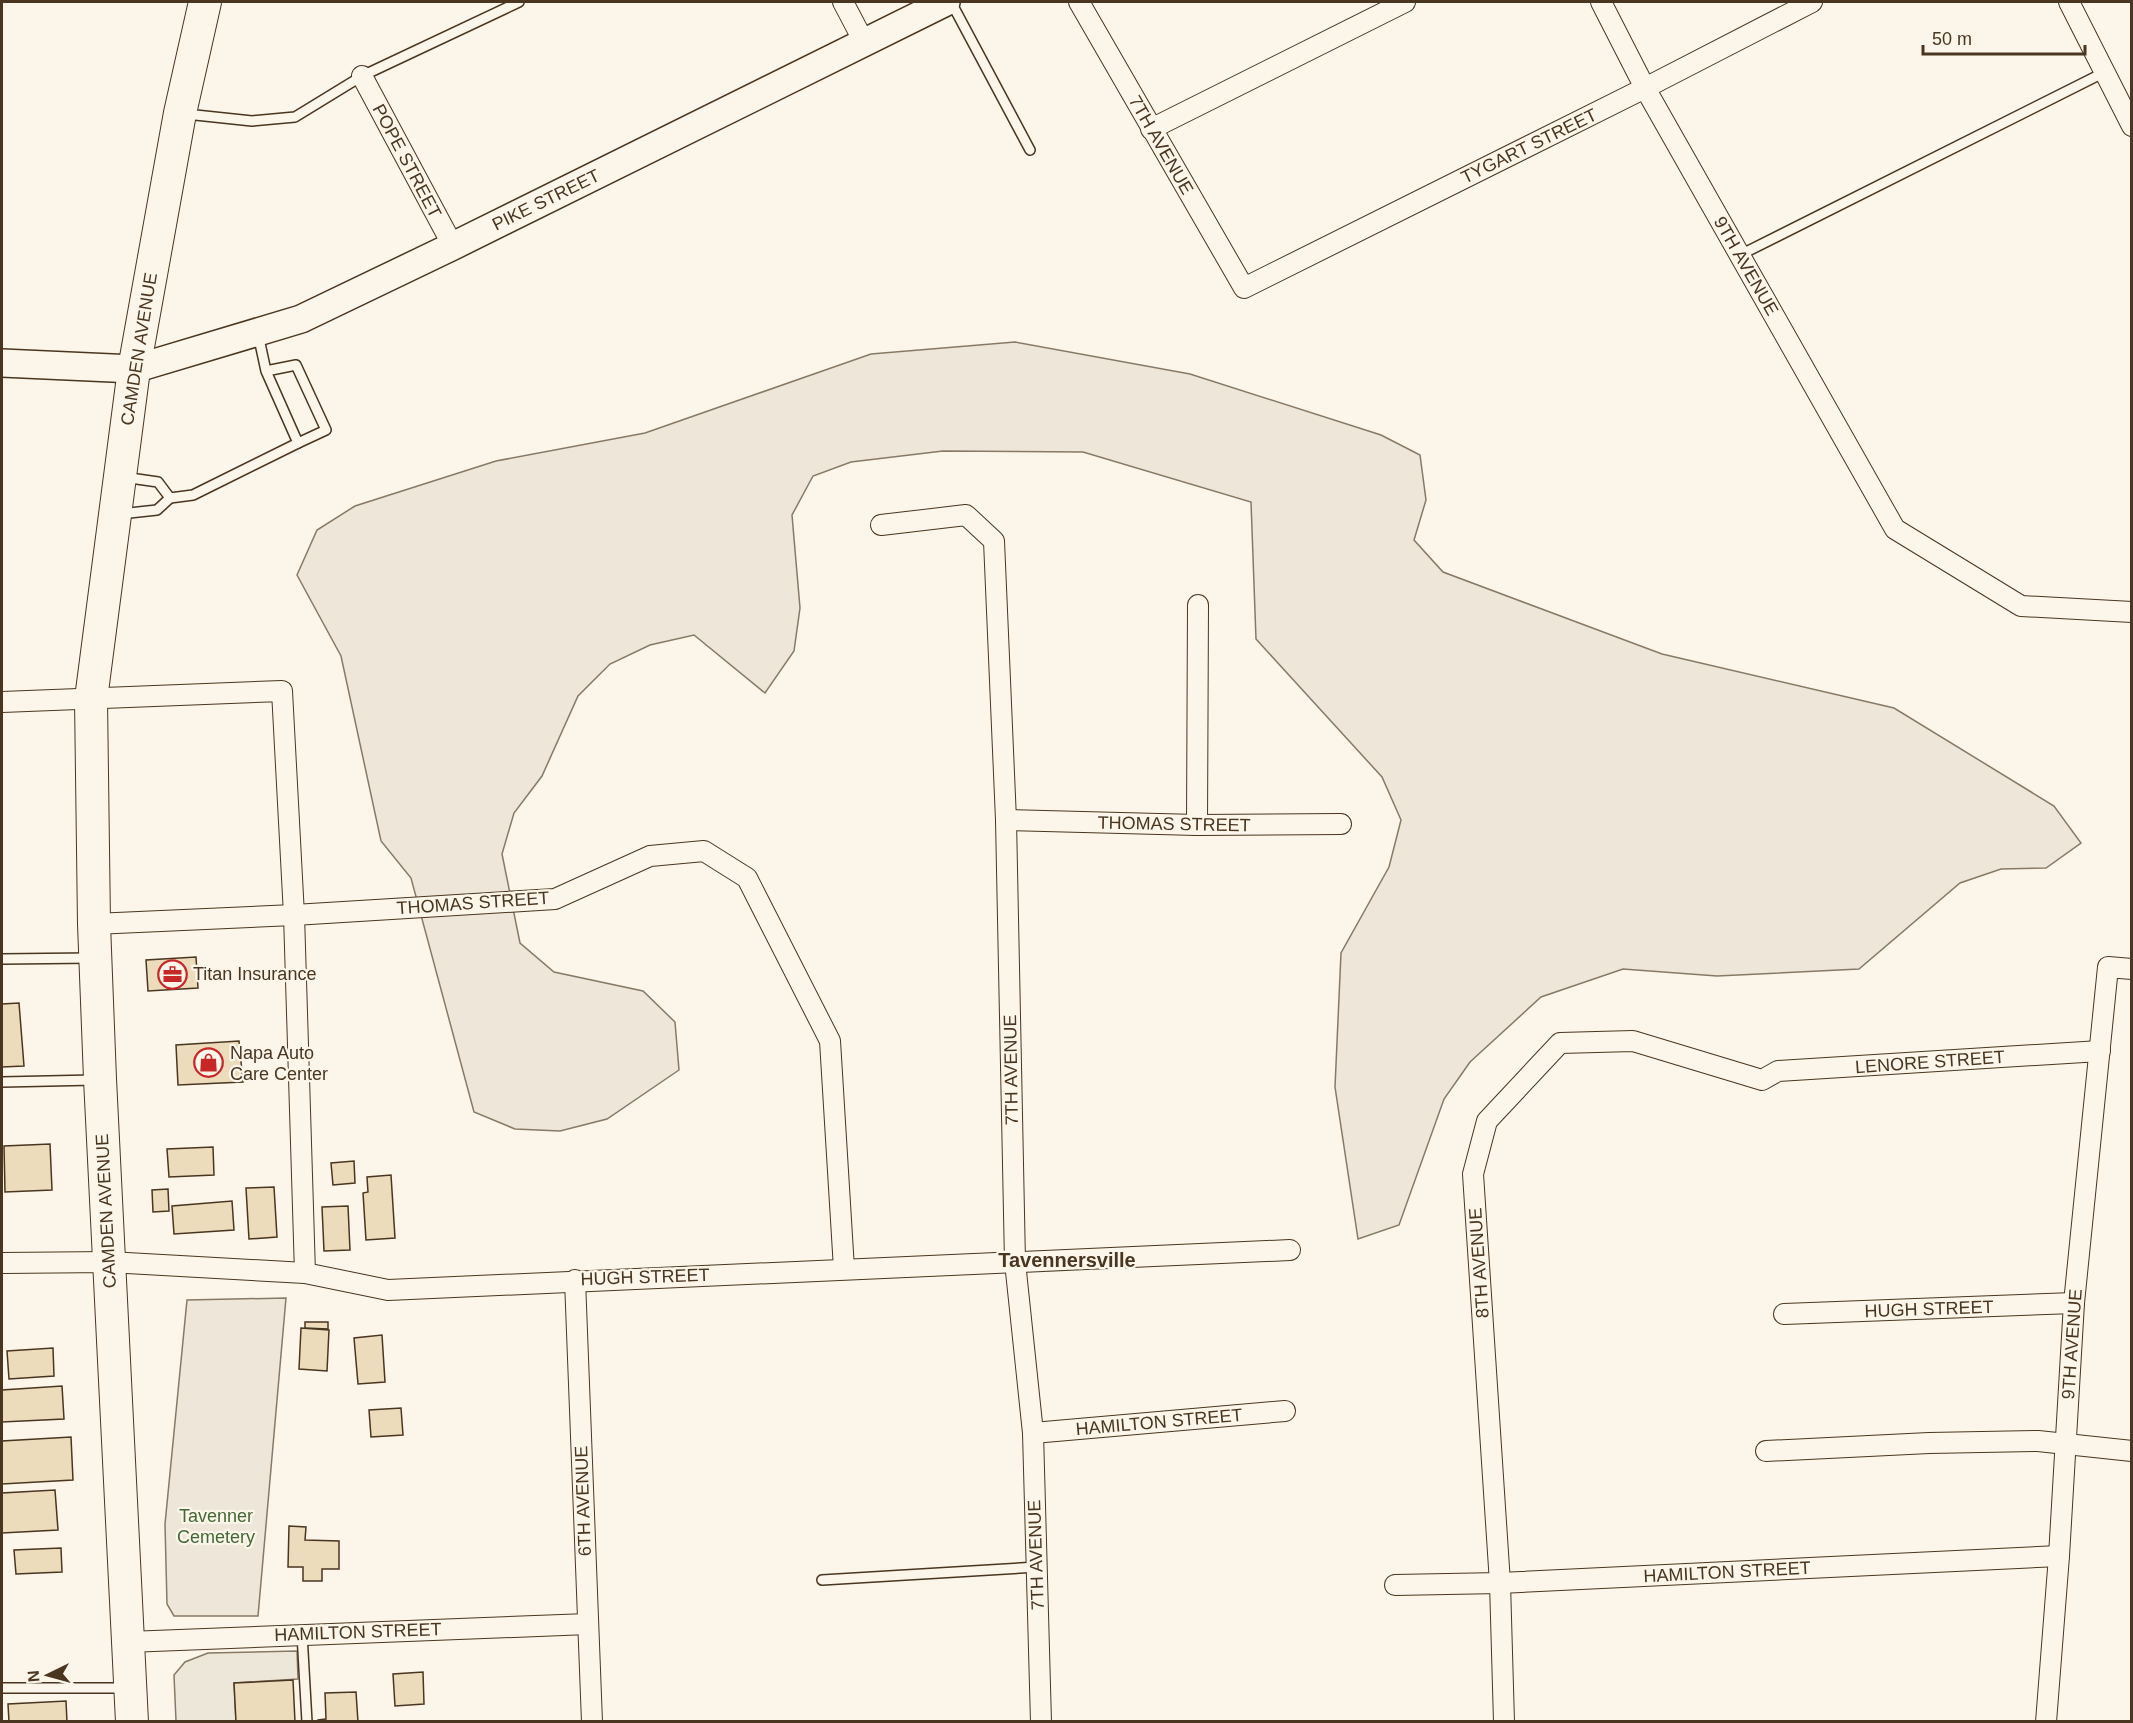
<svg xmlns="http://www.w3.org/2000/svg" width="2133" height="1723" font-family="Arial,sans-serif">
	<rect width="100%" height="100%" fill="#fbf6e9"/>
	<!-- green -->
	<g fill="#ede6d9" stroke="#887966" stroke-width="1.5">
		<path d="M 1015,342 L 1190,374 L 1381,435 L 1420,455 L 1426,500 L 1414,540 L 1443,572 L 1662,654 L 1894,708 L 2054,806 L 2081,843 L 2046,868 L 2001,869 L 1960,883 L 1859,969 L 1717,976 L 1623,969 L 1541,997 L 1470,1062 L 1444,1099 L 1399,1225 L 1358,1239 L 1335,1087 L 1341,953 L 1389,867 L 1401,820 L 1382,777 L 1256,639 L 1251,502 L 1083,452 L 943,451 L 851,462 L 813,476 L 792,515 L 800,608 L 794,651 L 765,693 L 694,635 L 650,645 L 610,664 L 578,696 L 542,776 L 514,813 L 502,854 L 520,943 L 554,972 L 643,991 L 675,1022 L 679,1070 L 607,1119 L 560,1131 L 515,1129 L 474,1112 L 411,878 L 381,841 L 341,656 L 297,575 L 317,530 L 355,506 L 496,461 L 645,433 L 871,354 Z"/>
		<path d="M 286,1298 L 258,1616 L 174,1616 L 167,1604 L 165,1524 L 187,1300 Z"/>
	</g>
	<!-- parking -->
	<path fill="#ede7d9" stroke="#887966" stroke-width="1.5" d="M 297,1651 L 298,1679 L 234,1683 L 236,1721 L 176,1721 L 174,1675 L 185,1662 L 208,1653 Z"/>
	<!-- building -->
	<g fill="#ecdcbc" stroke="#4a3520" stroke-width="1.5">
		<path d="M 196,957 L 198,988 L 148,991 L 146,960 Z"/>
		<path d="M 19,1003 L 24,1066 L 2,1067 L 2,1004 Z"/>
		<path d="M 239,1041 L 243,1082 L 178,1085 L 176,1045 Z"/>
		<path d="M 50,1144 L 52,1190 L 5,1192 L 4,1146 Z"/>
		<path d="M 213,1147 L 214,1175 L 169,1177 L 167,1149 Z"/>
		<path d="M 354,1161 L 355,1183 L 333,1185 L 331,1163 Z"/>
		<path d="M 391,1175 L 395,1238 L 366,1240 L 363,1193 L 368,1192 L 367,1177 Z"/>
		<path d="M 274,1187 L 277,1237 L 249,1239 L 246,1188 Z"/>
		<path d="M 168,1189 L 169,1211 L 153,1212 L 152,1190 Z"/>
		<path d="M 232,1201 L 234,1230 L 174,1234 L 172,1206 Z"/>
		<path d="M 348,1206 L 350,1250 L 324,1251 L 322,1207 Z"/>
		<path d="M 305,1322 L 328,1322 L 328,1329 L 305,1328 Z"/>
		<path d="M 301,1328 L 329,1330 L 327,1371 L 299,1369 Z"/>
		<path d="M 382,1335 L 385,1382 L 358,1384 L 354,1338 Z"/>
		<path d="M 53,1348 L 54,1376 L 9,1379 L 7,1351 Z"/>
		<path d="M 62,1386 L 64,1419 L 2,1422 L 2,1390 Z"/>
		<path d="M 401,1408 L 403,1435 L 371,1437 L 369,1410 Z"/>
		<path d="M 71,1437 L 73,1480 L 2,1484 L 2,1441 Z"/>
		<path d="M 55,1490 L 58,1530 L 2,1533 L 2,1493 Z"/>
		<path d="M 289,1526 L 306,1527 L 305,1540 L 339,1541 L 339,1569 L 322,1569 L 322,1581 L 303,1581 L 303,1567 L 288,1567 Z"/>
		<path d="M 61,1548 L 62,1572 L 16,1574 L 14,1550 Z"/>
		<path d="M 423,1672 L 424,1704 L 395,1706 L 393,1674 Z"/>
		<path d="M 293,1680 L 295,1722 L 236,1722 L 234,1683 Z"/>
		<path d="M 356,1692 L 358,1722 L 318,1722 L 318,1720 L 326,1719 L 325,1693 Z"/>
		<path d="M 66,1701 L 67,1722 L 9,1722 L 8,1704 Z"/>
	</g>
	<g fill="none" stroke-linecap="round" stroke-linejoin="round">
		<defs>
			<g id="lane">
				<path d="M 951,2 L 1030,150"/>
				<path d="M 186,114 L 252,121 L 295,117 L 362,76 L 519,2"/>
				<path d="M 1740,255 L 2103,73"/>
				<path d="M 258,334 L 266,371 L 298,443 L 326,430 L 296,365 L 266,371"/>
				<path d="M 123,477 L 158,482 L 170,498"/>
				<path d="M 120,514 L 157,510 L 170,498 L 193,495 L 298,443"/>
				<path d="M 2,959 L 92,958"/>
				<path d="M 2,1082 L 95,1080"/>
				<path d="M 822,1580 L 1037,1567"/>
				<path d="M 302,1634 L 307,1722"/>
				<path d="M 2,1688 L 125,1688"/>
			</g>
			<g id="street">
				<path d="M 843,2 L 864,42"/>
				<path d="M 1079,2 L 1244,288 L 1645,88 L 1812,2"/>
				<path d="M 1601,2 L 1645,88 L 1895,529 L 2021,606 L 2132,612"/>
				<path d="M 2069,2 L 2132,126"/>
				<path d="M 362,76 L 453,246"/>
				<path d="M 1151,129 L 1405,2"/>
				<path d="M 881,525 L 966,515 L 994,541 L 1006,820 L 1015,1262 L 1033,1433 L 1041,1722"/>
				<path d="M 2,702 L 282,691 L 294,915 L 305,1273"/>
				<path d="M 1006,820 L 1197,825 L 1341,824"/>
				<path d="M 1197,825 L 1198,605"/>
				<path d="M 94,924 L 294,915 L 555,899 L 650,856 L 704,851 L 747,878 L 830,1041 L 844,1269"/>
				<path d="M 2,1263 L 109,1262 L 305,1273 L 388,1290 L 1290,1250"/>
				<path d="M 575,1280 L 592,1722"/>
				<path d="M 1784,1314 L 2074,1303"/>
				<path d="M 1033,1433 L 1285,1411"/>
				<path d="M 1766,1451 L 1929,1443 L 2038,1441 L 2132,1451"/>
				<path d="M 1395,1585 L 1500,1583 L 2059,1556"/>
				<path d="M 128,1642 L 588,1624"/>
				<path d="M 1504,1722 L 1500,1583 L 1473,1174 L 1487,1121 L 1560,1043 L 1633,1041 L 1762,1080 L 1778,1071 L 2100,1051"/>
				<path d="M 2046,1722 L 2059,1556 L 2074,1303 L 2108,967 L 2132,969"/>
			</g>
			<path id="secondary" d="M 2,363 L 134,369 L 301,319 L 453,246 L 946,2"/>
			<path id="primary" d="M 132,1722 L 100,1079 L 94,924 L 91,699 L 134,369 L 180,113 L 205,2"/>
		</defs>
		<!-- lane casing -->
		<use href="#lane" stroke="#4a3520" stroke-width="12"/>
		<!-- street casing -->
		<use href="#street" stroke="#4a3520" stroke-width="22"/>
		<!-- secondary casing -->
		<use href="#secondary" stroke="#4a3520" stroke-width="30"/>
		<!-- primary casing -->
		<use href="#primary" stroke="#4a3520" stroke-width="34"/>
		<!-- lane -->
		<use href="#lane" stroke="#fbf6e9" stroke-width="9"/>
		<!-- street -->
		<use href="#street" stroke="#fbf6e9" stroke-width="20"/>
		<!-- secondary -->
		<use href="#secondary" stroke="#fbf6e9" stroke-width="27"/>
		<!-- primary -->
		<use href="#primary" stroke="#fbf6e9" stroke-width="32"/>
	</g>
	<!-- icons -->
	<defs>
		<symbol id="office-ring" viewBox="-11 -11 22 22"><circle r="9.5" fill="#fbf6e9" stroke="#c62828" stroke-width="1.5"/><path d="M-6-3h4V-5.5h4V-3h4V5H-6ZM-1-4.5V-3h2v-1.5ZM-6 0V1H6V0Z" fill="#c62828"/></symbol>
		<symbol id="shop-ring" viewBox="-11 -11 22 22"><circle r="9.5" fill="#fbf6e9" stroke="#c62828" stroke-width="1.5"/><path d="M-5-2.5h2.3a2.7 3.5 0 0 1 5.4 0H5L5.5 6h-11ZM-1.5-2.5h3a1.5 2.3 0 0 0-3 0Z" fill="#c62828"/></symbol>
	</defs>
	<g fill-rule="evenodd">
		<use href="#office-ring" x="156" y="958" width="33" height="33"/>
		<use href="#shop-ring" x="192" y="1046" width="33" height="33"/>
	</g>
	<g text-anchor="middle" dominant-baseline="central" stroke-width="4.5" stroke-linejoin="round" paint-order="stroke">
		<!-- street labels -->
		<g font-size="18" fill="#4a3520" stroke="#fbf6e9">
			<text transform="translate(1161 145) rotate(60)">7TH AVENUE</text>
			<text transform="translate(1529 146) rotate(-26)">TYGART STREET</text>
			<text transform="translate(407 161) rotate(62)">POPE STREET</text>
			<text transform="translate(546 200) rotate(-26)">PIKE STREET</text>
			<text transform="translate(1746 266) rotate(60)">9TH AVENUE</text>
			<text transform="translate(139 349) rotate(-81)">CAMDEN AVENUE</text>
			<text transform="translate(1174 824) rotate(1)">THOMAS STREET</text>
			<text transform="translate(473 903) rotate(-4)">THOMAS STREET</text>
			<text transform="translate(1930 1062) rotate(-4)">LENORE STREET</text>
			<text transform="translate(1011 1070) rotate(-91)">7TH AVENUE</text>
			<text transform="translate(106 1211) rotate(-93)">CAMDEN AVENUE</text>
			<text transform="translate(1479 1263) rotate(-94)">8TH AVENUE</text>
			<text transform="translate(645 1277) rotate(-2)">HUGH STREET</text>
			<text transform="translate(1929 1309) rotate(-2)">HUGH STREET</text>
			<text transform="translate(2072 1344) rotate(-86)">9TH AVENUE</text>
			<text transform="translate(1159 1422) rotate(-5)">HAMILTON STREET</text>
			<text transform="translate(583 1501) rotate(-92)">6TH AVENUE</text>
			<text transform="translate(1036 1555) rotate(-92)">7TH AVENUE</text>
			<text transform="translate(1727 1572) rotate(-3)">HAMILTON STREET</text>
			<text transform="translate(358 1632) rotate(-2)">HAMILTON STREET</text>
		</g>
		<!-- poi labels -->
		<g font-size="18" fill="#4a3520" stroke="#fbf6e9" text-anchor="start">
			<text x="193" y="974">Titan Insurance</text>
			<text x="230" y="1053">Napa Auto<tspan x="230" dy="21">Care Center</tspan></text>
		</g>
		<!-- park labels -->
		<g font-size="18" fill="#436837" stroke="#fbf6e9">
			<text x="216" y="1516">Tavenner<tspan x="216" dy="21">Cemetery</tspan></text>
		</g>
		<!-- neighbourhood labels -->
		<g font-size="20" font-weight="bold" fill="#4a3520" stroke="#fbf6e9">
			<text x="1067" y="1260">Tavennersville</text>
		</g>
	</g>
	<!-- border -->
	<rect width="2133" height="1723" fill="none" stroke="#4a3520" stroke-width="6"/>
	<!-- north arrow -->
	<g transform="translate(48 1675) rotate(265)" stroke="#fbf6e9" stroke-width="4.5" paint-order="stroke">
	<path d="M0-4.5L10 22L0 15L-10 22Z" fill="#4a3520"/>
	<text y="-9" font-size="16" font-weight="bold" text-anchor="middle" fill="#4a3520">N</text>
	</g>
	<!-- scale -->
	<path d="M1923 45v9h162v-9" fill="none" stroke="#4a3520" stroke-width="3"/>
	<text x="1932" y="45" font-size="18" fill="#4a3520" stroke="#fbf6e9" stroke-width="4.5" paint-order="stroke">50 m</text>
</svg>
